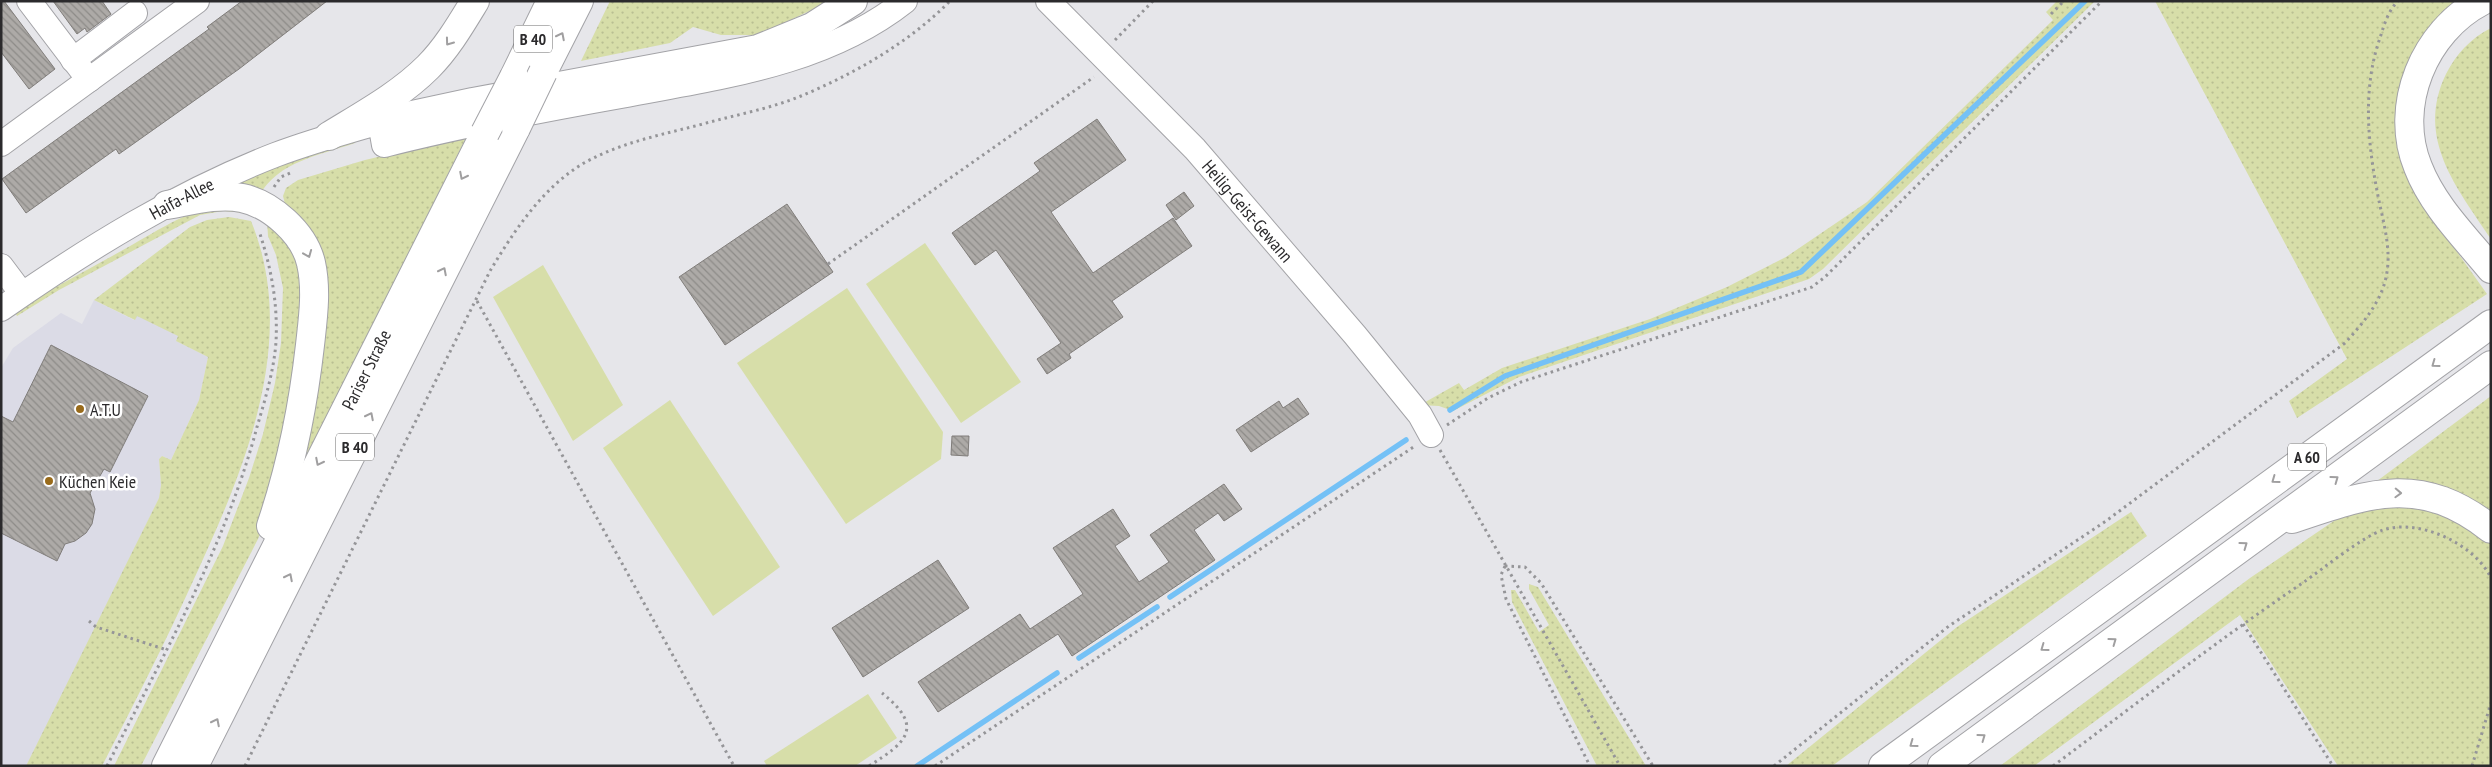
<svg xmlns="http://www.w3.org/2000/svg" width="2492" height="767" font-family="'PT Sans Narrow',sans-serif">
	<defs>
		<pattern id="grass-dots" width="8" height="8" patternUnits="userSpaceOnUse" patternTransform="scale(1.25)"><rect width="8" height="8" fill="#d7dea9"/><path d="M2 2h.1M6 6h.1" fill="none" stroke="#b9bf92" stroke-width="1.8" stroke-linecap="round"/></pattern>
		<pattern id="building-back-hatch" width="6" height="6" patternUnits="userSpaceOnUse" patternTransform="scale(1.25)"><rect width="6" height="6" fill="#adaaa7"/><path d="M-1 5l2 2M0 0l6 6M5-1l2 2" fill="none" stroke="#8d8b88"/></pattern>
	</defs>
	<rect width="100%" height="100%" fill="#e6e6ea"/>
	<!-- built -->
	<path fill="#dbdbe6" d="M 94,300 L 134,320 L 137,315 L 179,336 L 176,341 L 208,357 L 199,400 L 171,460 L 162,456 L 159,459 L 161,485 L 159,498 L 85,650 L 26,766 L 1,766 L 1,368 L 13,348 L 61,313 L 82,324 Z"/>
	<!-- grass -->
	<g fill="url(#grass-dots)">
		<path d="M 610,1 L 825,1 L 818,7 L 758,35 L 721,35 L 693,27 L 670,43 L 581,61 Z"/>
		<path d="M 2057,1 L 2095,1 L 1823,269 L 1809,279 L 1519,377 L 1453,411 L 1439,406 L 1420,405 L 1459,383 L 1464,390 L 1502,368 L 1650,319 L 1727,287 L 1786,257 L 1867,202 L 2053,20 L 2046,12 Z"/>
		<path d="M 2155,1 L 2464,1 L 2411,66 L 2433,218 L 2487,294 L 2297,418 L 2289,401 L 2347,359 Z"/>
		<path d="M 2491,28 L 2491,239 C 2457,188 2415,138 2446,74 C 2456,54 2471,38 2491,28 Z"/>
		<path d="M 467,136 L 305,461 L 299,470 L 321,320 L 285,204 L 283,196 L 286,188 L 298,180 L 365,160 Z"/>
		<path d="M 356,140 L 355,143 C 321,155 278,161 259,196 L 228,186 L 266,169 Z"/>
		<path d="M 217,205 L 247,213 L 223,211 L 200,215 L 59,290 L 17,316 L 14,311 C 47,291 80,274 114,255 C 148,237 179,214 217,205 Z"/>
		<path d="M 229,217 L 251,221 C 300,340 244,470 194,579 C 165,643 134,704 102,766 L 26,766 L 159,498 L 161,485 L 159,459 L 162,456 L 171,460 L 199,400 L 208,357 L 176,341 L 178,336 L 137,316 L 135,320 L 94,300 L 190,227 L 207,220 Z"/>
		<path d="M 267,220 L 301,254 L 300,374 L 268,514 L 258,539 L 141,766 L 114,766 L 223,546 L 249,478 L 263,434 L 275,383 L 281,343 L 283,288 L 276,255 L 268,236 Z"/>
		<path d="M 2491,396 L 2491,520 L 2369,487 Z"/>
		<path d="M 2424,503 L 2491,539 L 2491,766 L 2338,766 L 2240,615 L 2034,766 L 2000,766 L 2250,578 L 2347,512 Z"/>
		<path d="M 2131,512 L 2147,536 L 1832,766 L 1786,766 L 1957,627 Z"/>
		<path d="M 1529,584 L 1538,587 L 1646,766 L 1597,766 L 1512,602 L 1511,590 L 1515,590 L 1539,632 L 1549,625 L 1529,589 Z"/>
	</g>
	<!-- pitch -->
	<g fill="#d7dea9">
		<path d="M 925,243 L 1021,382 L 961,423 L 866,284 Z"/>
		<path d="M 543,265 L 623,405 L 573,441 L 493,297 Z"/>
		<path d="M 847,288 L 943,432 L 941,459 L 846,524 L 737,363 Z"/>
		<path d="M 670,400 L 780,567 L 713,616 L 603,448 Z"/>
		<path d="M 868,694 L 897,738 L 855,766 L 767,766 L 764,761 Z"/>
	</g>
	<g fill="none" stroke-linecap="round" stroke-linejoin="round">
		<!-- stream -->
		<g stroke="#74c1f6" stroke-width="5.5">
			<path d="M 1450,410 L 1505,376 L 1801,272 L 2085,1"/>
			<path d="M 1170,597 L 1406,440"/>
			<path d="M 1079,658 L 1157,607"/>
			<path d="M 917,766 L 1057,673"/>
		</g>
	</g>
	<!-- building -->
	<g fill="url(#building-back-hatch)" stroke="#807d7a">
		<path d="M 1,1 L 4,1 L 55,69 L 29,89 L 1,52 Z"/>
		<path d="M 53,1 L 102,1 L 111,14 L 87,32 L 85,28 L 77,34 Z"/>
		<path d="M 242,1 L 327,1 L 239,69 L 119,154 L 116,149 L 26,213 L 2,179 L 209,29 L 207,27 Z"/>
		<path d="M 1097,119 L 1126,160 L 1051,212 L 1093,273 L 1173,218 L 1192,246 L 1112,301 L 1123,317 L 1069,354 L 1071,358 L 1047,374 L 1037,359 L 1061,343 L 996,250 L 975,265 L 952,233 L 1040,171 L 1034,163 Z"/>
		<path d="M 1184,192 L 1194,206 L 1176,220 L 1166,205 Z"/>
		<path d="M 787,204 L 833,272 L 725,345 L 679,277 Z"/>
		<path d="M 51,345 L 148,396 L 110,472 L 104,469 L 90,493 L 95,509 L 92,524 L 86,533 L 75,541 L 65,544 L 57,561 L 1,533 L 1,416 L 13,422 Z"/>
		<path d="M 1298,398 L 1309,414 L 1251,452 L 1236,430 L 1279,401 L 1283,408 Z"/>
		<path d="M 952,436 L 969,436 L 968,456 L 951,455 Z"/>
		<path d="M 1224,484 L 1242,509 L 1224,521 L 1218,513 L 1194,530 L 1215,560 L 1072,656 L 1058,634 L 938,712 L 918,682 L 1020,614 L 1030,629 L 1083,594 L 1053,548 L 1113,509 L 1130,536 L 1115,546 L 1139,582 L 1169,562 L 1150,535 Z"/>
		<path d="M 938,560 L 969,608 L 863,677 L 832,628 Z"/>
	</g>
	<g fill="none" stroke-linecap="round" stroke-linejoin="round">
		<defs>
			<g id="minor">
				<path d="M 29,1 L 89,80"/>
				<path id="s1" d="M 1048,1 L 1195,149 L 1355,335 L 1420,415 L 1431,435"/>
				<path d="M 73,60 L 135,13"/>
				<path d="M 1,144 L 197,1"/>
				<path d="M 1,266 L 22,294"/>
				<path id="s2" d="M 1,309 C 87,249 177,193 275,155 C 309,142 345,132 380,122 L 384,145 C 463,125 542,110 621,96 C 719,77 824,65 905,1"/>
			</g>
			<g id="highway">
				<path d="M 2482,1 C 2424,31 2393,106 2418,167 C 2433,206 2465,237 2491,269"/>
				<path d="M 543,72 L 579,1"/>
				<path d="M 514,77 L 551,1"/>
				<path d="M 380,122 L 473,102 L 758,49 L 812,27 L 853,1"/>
				<path d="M 329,136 C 363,115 400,95 428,67 C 447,48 461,24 475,1"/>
				<path d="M 167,205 C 190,201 218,193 242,198 C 271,204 304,233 311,263 C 317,290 313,318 310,345 C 303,407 291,467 271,526"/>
				<path d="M 2292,519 C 2369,493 2420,473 2491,529"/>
				<path id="s3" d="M 166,766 L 485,133"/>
				<path d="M 194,766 L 516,128"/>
				<path d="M 1883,766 L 2491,324"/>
				<path d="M 1942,766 L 2491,365"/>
			</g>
		</defs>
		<!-- minor casing -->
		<use href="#minor" stroke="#a3a3a7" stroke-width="26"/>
		<!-- highway casing -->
		<use href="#highway" stroke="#a3a3a7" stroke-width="30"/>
		<!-- path -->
		<g stroke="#959598" stroke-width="3" stroke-dasharray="2.5 4" stroke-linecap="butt">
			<path d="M 2051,14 L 2064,1"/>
			<path d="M 1115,40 L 1153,1"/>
			<path d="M 274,187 L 281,177 L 290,173"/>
			<path d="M 828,264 L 1094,77"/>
			<path d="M 477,301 L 734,766"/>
			<path d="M 1447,425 L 1488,398 L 1521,382 L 1812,287 L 1825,277 L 2102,1"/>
			<path d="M 1440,450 L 1620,766"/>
			<path d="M 1505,566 L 1525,567 L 1541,583 L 1653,766"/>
			<path d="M 1505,566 L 1501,575 L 1506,599 L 1590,766"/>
			<path d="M 89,621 L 96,627 L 167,650"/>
			<path d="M 2243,624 L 2333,766"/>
			<path d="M 107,766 C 163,656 225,547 257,427 C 265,400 274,370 276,342 C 278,303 271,267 259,231"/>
			<path d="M 245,766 L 490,271 C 514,231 543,187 584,163 C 623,141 667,134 710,122 C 740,114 772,108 801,96 C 854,74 910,42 950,1"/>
			<path d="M 869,766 C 905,743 926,728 882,693"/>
			<path d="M 935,766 L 1415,446"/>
			<path d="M 1774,766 L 1949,626 L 2106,521 L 2345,343 C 2364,322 2383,300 2387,272 C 2391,247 2383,221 2378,196 C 2368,145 2362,89 2380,38 C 2384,25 2388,11 2398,1"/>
			<path d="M 2053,766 C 2136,704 2218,640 2304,582 C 2324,568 2362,537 2383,530 C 2419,518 2475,544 2491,578"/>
			<path d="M 2472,766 L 2491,703"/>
		</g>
		<!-- minor -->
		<use href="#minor" stroke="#fff" stroke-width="24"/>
		<!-- highway -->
		<use href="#highway" stroke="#fff" stroke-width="28"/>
		<defs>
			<g id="highway-bridge">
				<path d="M 516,128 L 543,72"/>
				<path d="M 485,133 L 514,77"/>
			</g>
		</defs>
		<!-- highway-bridge casing -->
		<use href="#highway-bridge" stroke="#a3a3a7" stroke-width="30" stroke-linecap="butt"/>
		<!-- highway-bridge -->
		<use href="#highway-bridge" stroke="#fff" stroke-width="28"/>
	</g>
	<!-- one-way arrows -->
	<defs><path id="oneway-chevron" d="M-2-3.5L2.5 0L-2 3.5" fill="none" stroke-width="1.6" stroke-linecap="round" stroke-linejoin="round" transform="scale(1.25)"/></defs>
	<g stroke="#a09fa0">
		<use href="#oneway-chevron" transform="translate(561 36) rotate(-63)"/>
		<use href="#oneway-chevron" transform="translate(449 42) rotate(126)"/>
		<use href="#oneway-chevron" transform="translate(463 176) rotate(117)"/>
		<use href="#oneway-chevron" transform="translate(308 254) rotate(68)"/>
		<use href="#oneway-chevron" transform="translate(443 271) rotate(-63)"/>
		<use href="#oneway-chevron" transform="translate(2435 364) rotate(144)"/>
		<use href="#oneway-chevron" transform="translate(370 416) rotate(-63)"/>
		<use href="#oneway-chevron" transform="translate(319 462) rotate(117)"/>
		<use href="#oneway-chevron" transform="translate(2335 479) rotate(-36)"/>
		<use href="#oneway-chevron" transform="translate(2275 480) rotate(144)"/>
		<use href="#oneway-chevron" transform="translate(2398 493) rotate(2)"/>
		<use href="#oneway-chevron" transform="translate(2244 545) rotate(-36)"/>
		<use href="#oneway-chevron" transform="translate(289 577) rotate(-63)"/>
		<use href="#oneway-chevron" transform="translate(2113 641) rotate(-36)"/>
		<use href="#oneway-chevron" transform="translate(2044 648) rotate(144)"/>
		<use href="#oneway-chevron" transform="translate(216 722) rotate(-63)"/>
		<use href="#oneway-chevron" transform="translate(1982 737) rotate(-36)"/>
		<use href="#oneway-chevron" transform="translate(1913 744) rotate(144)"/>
	</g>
	<!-- markers -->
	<g fill="#996b1b" stroke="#fff" stroke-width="2">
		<circle cx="80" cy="409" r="5"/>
		<circle cx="49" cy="481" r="5"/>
	</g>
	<g text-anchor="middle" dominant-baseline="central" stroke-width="5" stroke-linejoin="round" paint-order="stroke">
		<!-- shield labels -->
		<g fill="#fff" stroke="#6b6a6b" stroke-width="1">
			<rect x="514" y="25.5" width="38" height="27" rx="4"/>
			<rect x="336" y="433.5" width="38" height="27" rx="4"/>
			<rect x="2288" y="443.5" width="38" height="27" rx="4"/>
		</g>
		<g font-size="16" font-weight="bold" fill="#2b2a2c">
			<text x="533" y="39">B 40</text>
			<text x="355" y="447">B 40</text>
			<text x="2307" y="457">A 60</text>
		</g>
		<!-- street labels -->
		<g font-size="18" fill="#2b2a2c" stroke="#fff">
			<text stroke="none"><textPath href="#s2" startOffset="212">Haifa-Allee</textPath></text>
			<text stroke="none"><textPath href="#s1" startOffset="290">Heilig-Geist-Gewann</textPath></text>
			<text stroke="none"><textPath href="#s3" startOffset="444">Pariser Straße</textPath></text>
		</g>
		<!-- poi labels -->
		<g font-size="18" fill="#2b2a2c" stroke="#fff" text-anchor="start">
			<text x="90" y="409">A.T.U</text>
			<text x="59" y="481">Küchen Keie</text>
		</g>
	</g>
	<!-- border -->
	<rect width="2492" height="767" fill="none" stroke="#2b2a2c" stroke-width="5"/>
</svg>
